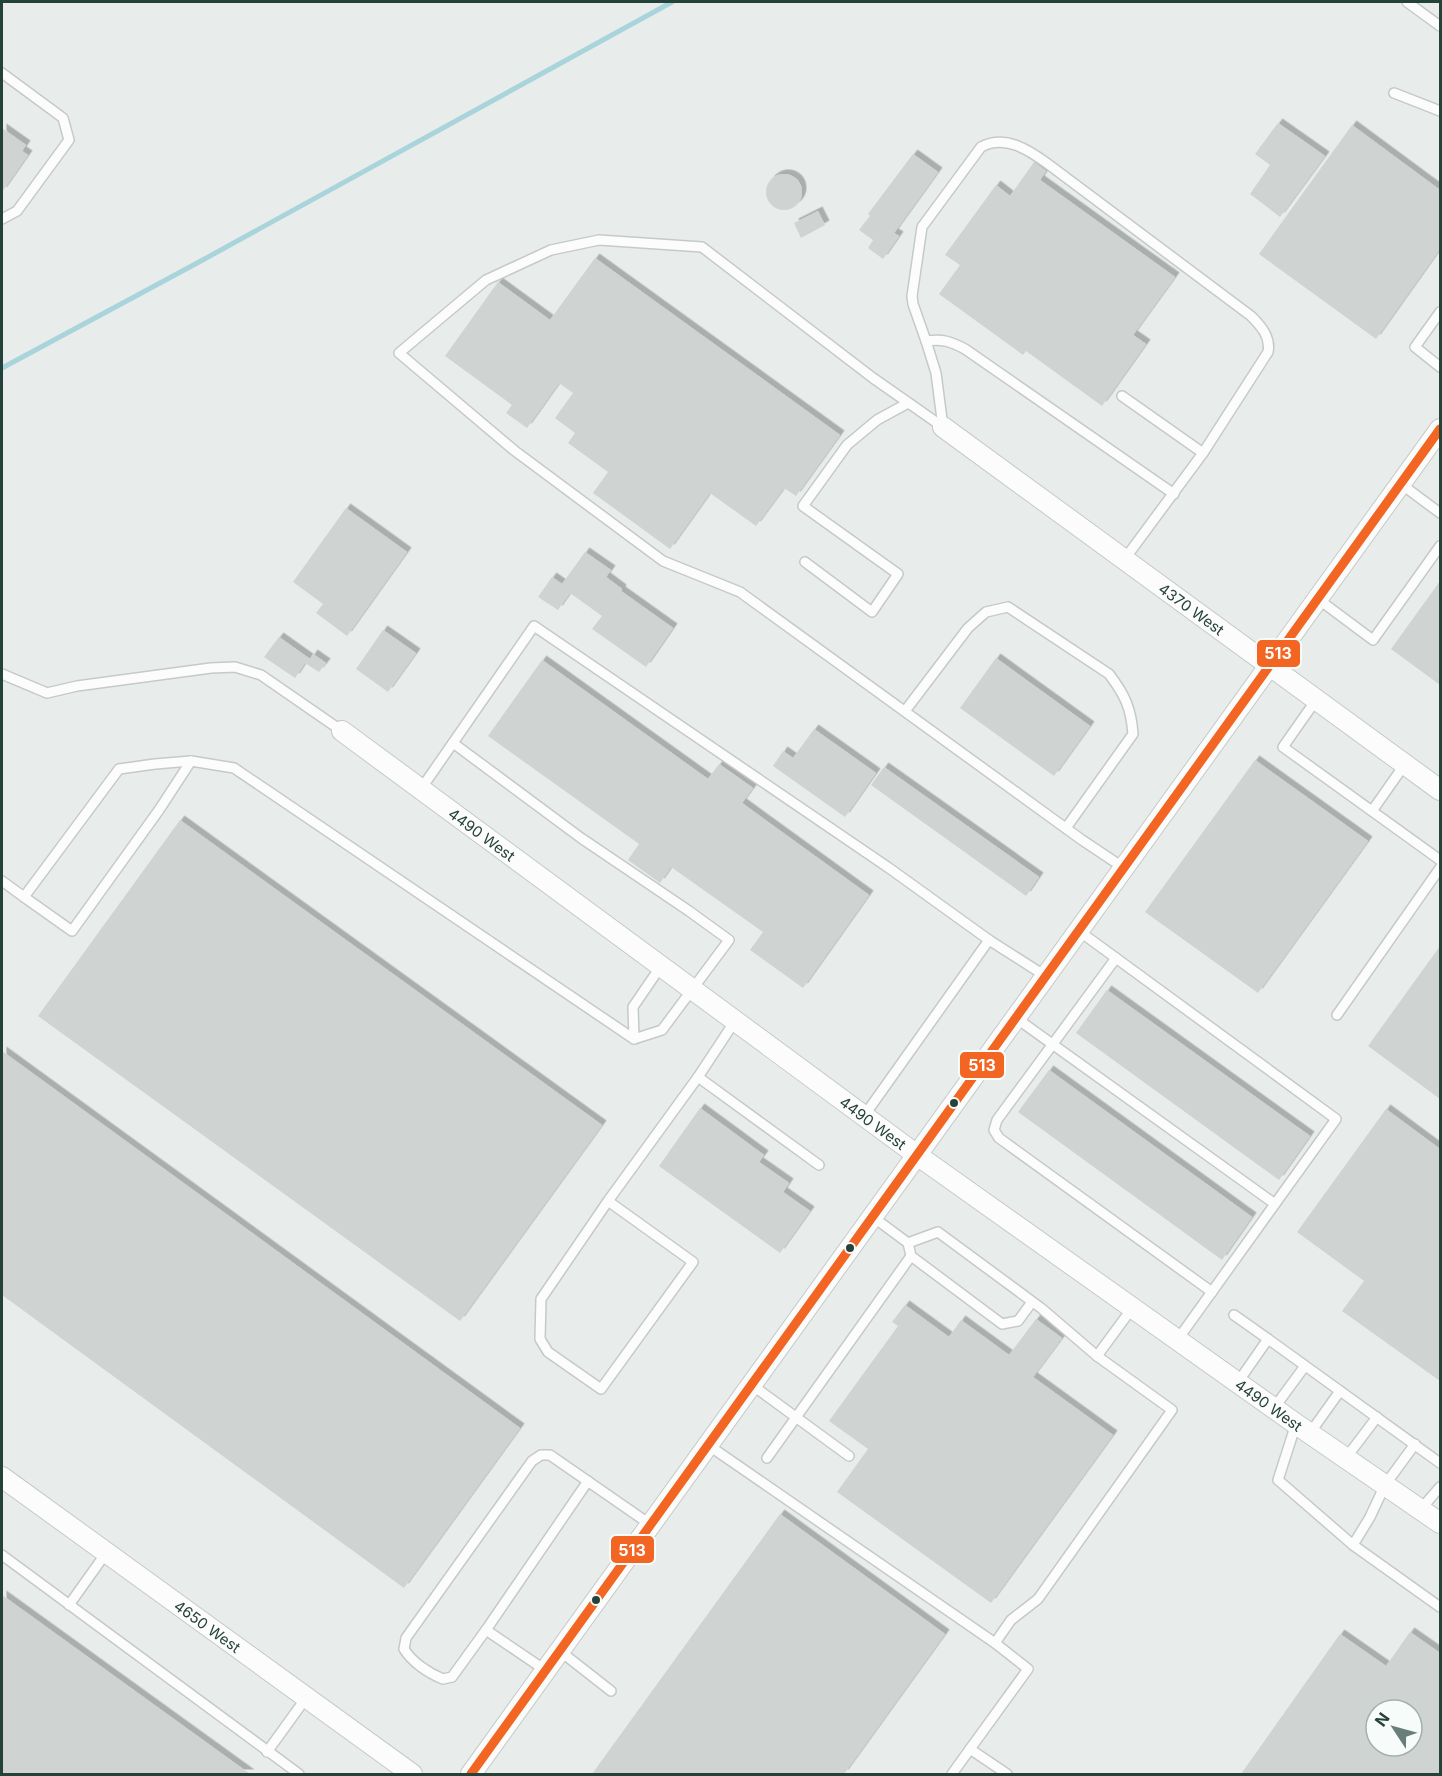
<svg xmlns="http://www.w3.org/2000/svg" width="1442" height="1776" font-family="Inter,sans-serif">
	<defs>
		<filter id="shadow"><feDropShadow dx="4.5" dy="-4.5" stdDeviation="0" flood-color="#0004"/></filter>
	</defs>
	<rect width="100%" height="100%" fill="#e8edeb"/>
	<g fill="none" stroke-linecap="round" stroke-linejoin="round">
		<!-- stream -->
		<path stroke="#a9d4db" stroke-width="5" d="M 2,368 L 199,262 L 672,2"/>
	</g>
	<!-- building -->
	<g fill="#cfd4d2" fill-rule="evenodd" filter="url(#shadow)">
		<path d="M 1278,123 L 1325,156 L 1280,217 L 1250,194 L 1270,165 L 1255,154 Z"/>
		<path d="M 1352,125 L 1440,190 L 1440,249 L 1376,339 L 1259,254 Z"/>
		<path d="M 2,128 L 26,145 L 22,151 L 28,155 L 2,192 Z"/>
		<path d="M 913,154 L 938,172 L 894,233 L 899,236 L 883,259 L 868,248 L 873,240 L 859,230 L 870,216 L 868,214 Z"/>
		<path d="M 1034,162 L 1046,171 L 1040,180 L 1175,277 L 1133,335 L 1146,344 L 1102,406 L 1026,351 L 1023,355 L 939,294 L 960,265 L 945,255 L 996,185 L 1010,196 Z"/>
		<circle cx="784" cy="192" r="18"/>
		<path d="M 818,211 L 825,225 L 801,238 L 794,223 Z"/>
		<path d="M 595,258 L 840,435 L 796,496 L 784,488 L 756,526 L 710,493 L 670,549 L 593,493 L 608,472 L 568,443 L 575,433 L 555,418 L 573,393 L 559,383 L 527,428 L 506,413 L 512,405 L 445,356 L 498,282 L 550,320 Z"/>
		<path d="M 346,508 L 407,552 L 347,636 L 316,613 L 323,604 L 293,582 Z"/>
		<path d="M 585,552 L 611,570 L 606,577 L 622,589 L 621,591 L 673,628 L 646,667 L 592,629 L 602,616 L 570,593 L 558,610 L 538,597 L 552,577 L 562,584 Z"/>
		<path d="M 1440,581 L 1440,685 L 1391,649 Z"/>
		<path d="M 383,630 L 416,653 L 388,692 L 356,669 Z"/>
		<path d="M 279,637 L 310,659 L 313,654 L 326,663 L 319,672 L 305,663 L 295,678 L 264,657 Z"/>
		<path d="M 996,658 L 1090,726 L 1054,776 L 960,708 Z"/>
		<path d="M 542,660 L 708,779 L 719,764 L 753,788 L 742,803 L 869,895 L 803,988 L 750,950 L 763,932 L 671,867 L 660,883 L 628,860 L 639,844 L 488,736 Z"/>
		<path d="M 814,729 L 876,773 L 845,817 L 773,766 L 783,751 L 793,758 Z"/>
		<path d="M 1255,760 L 1368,841 L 1258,993 L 1145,912 Z"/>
		<path d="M 884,767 L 1039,877 L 1026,896 L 871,785 Z"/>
		<path d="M 180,820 L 602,1125 L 460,1321 L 38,1016 Z"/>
		<path d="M 1440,946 L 1440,1099 L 1368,1046 Z"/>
		<path d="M 1107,990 L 1310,1136 L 1279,1180 L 1076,1033 Z"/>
		<path d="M 2,1051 L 520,1428 L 404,1588 L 2,1295 Z"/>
		<path d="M 1049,1070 L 1252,1217 L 1222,1260 L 1018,1112 Z"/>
		<path d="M 700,1108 L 764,1155 L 759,1162 L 789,1183 L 783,1192 L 810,1211 L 780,1253 L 659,1166 Z"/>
		<path d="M 1386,1109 L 1440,1149 L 1440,1381 L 1342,1311 L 1364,1281 L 1297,1232 Z"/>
		<path d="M 905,1305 L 949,1337 L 961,1320 L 1009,1355 L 1036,1319 L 1062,1338 L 1033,1377 L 1113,1435 L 991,1603 L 837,1492 L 868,1449 L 829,1421 L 898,1326 L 892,1322 Z"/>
		<path d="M 780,1514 L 945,1634 L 844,1774 L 592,1774 Z"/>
		<path d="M 2,1595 L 250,1774 L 2,1774 Z"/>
		<path d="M 1410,1632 L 1440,1653 L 1440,1774 L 1241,1774 L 1340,1634 L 1386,1666 ZM 1376,1710 L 1412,1710 L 1412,1746 L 1376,1746 Z"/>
	</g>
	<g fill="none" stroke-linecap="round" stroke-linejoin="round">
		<defs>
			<g id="lane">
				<path d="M 1407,2 L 1440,26"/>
				<path d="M 2,73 L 63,118 L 69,140 L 17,211 L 2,219"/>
				<path d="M 1394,93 L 1440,111"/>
				<path d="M 1440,312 L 1415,347 L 1440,367"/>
				<path d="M 926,341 L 913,304 L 912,296 L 922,227 L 981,147 C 1005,134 1029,150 1048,164 L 1251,316 C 1261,326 1271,337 1268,352 L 1203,453"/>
				<path d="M 1122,396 L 1203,453 L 1124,560"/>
				<path d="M 943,427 L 873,378 L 702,247 L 599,240 L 551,250 L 486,280 L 399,353 L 515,451 L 663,561 L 740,592 L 1082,840 L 1124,868"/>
				<path d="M 943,427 L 936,373 L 926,341 C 943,339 950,341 965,349 L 1174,494"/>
				<path d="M 1401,484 L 1440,513"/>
				<path d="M 805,562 L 872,612 L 898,574 L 803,506 L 847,445 L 877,420 L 908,403"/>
				<path d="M 1318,599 L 1373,640 L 1440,546"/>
				<path d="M 2,674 L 47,693 L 77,686 L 211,668 L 235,667 L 261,675 L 342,731"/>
				<path d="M 1316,700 L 1283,747 L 1440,860"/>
				<path d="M 905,711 L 968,628 L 986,612 L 1008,607 L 1109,674 C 1125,695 1131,708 1133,734 L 1066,828"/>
				<path d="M 453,743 L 581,838 L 689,911 L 729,940 L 662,1030 L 634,1039 L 633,1007 L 661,966"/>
				<path d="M 421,789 L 534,626 L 889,868 L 989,940"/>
				<path d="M 1372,811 L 1405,764"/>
				<path d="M 2,881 L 24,897 L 119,769 L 155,764 L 191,761 L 234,768 L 634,1039"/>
				<path d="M 24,897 L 72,931 L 159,810 L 191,761"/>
				<path d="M 1079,931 L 1336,1119 L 1178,1339"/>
				<path d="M 1116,958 L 997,1120 L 994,1130 L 999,1138 L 1212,1292"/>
				<path d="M 1337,1015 L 1440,868"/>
				<path d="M 1016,1018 L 1275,1204"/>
				<path d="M 735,1021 L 698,1077 L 819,1165"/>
				<path d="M 864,1116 L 989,940 L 1047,977"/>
				<path d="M 608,1201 L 693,1262 L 601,1389 L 548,1352 L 540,1339 L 541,1299 L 608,1201 L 698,1077"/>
				<path d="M 873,1217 L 908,1243 L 911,1256 L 1002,1324 L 1018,1321 L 1032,1302"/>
				<path d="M 908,1243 L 938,1232 L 1041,1308 L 1097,1356 L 1172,1410 L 1038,1599 L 1011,1620 L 995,1643"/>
				<path d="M 1234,1315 L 1268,1339"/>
				<path d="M 1097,1356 L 1133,1307"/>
				<path d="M 1238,1382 L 1268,1339 L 1440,1463"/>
				<path d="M 752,1385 L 849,1456"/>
				<path d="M 1274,1408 L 1305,1366"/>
				<path d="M 1296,1424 L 1278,1480 L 1353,1545 L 1440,1607"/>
				<path d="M 1310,1433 L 1340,1391"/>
				<path d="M 708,1445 L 995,1643 L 1028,1669 L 970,1749 L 1007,1774"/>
				<path d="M 767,1458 L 911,1256"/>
				<path d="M 1346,1458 L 1377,1417"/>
				<path d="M 1421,1509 L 1440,1487"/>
				<path d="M 1353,1545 L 1370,1517 L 1385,1485 L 1415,1444"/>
				<path d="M 2,1555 L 299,1774"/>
				<path d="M 69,1605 L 106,1553"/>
				<path d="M 486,1630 L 588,1481"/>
				<path d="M 560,1651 L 611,1691"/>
				<path d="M 545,1670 L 486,1630 L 452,1677 L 443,1679 C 428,1673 412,1662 404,1649 L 406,1638 L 532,1461 L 541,1455 L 550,1455 L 651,1525"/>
				<path d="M 267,1752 L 306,1698"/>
				<path d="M 952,1774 L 970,1749"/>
			</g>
			<g id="street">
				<path id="s1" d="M 943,427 L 1440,790"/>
				<path id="s2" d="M 342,731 L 917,1155 L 1296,1424 L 1440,1523"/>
				<path id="s3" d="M 2,1477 L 412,1774"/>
				<path d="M 471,1774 L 1440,429"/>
			</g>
		</defs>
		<!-- lane casing -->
		<use href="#lane" stroke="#c5cac8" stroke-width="12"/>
		<!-- street casing -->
		<use href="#street" stroke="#c5cac8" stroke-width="22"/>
		<!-- lane -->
		<use href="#lane" stroke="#fcfcfc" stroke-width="9"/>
		<!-- street -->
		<use href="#street" stroke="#fcfcfc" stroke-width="20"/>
		<defs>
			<path id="bus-1" d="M 471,1774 L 1440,429"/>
		</defs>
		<!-- bus-1 casing -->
		<use href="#bus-1" stroke="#f7fbf9" stroke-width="14"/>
		<!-- bus-1 -->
		<use href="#bus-1" stroke="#f26522" stroke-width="9"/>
	</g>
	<!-- markers -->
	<g fill="#24423a" stroke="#f7fbf9" stroke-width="2">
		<circle cx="954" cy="1103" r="5"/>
		<circle cx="850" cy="1248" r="5"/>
		<circle cx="596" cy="1600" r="5"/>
	</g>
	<g text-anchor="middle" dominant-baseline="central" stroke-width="5" stroke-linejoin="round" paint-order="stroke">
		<!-- street labels -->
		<g font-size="15" fill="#24423a" stroke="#f7fbf9">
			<text stroke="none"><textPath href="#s1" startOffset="308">4370 West</textPath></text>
			<text stroke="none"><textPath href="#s2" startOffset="174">4490 West</textPath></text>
			<text stroke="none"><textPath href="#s2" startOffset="660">4490 West</textPath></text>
			<text stroke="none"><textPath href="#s2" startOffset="1146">4490 West</textPath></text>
			<text stroke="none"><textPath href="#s3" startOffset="254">4650 West</textPath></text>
		</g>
	</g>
	<g stroke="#f7fbf9" stroke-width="2">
		<rect x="1256" y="639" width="45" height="29" rx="6" fill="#f26522"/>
		<rect x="959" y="1051" width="46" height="28" rx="6" fill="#f26522"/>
		<rect x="610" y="1535" width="45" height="29" rx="6" fill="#f26522"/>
	</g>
	<g font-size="16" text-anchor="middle" font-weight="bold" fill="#fff">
		<text x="1278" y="659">513</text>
		<text x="982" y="1071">513</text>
		<text x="632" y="1556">513</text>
	</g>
	<!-- border -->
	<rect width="1442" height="1776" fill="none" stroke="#24423a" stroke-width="6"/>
	<!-- north arrow -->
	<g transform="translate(1394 1728) rotate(306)"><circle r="28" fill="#f7fbf9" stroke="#a3b1ad" stroke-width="1.5"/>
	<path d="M0-4.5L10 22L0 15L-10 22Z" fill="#697e78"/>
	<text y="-9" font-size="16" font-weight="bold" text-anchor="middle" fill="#24423a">N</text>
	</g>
</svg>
